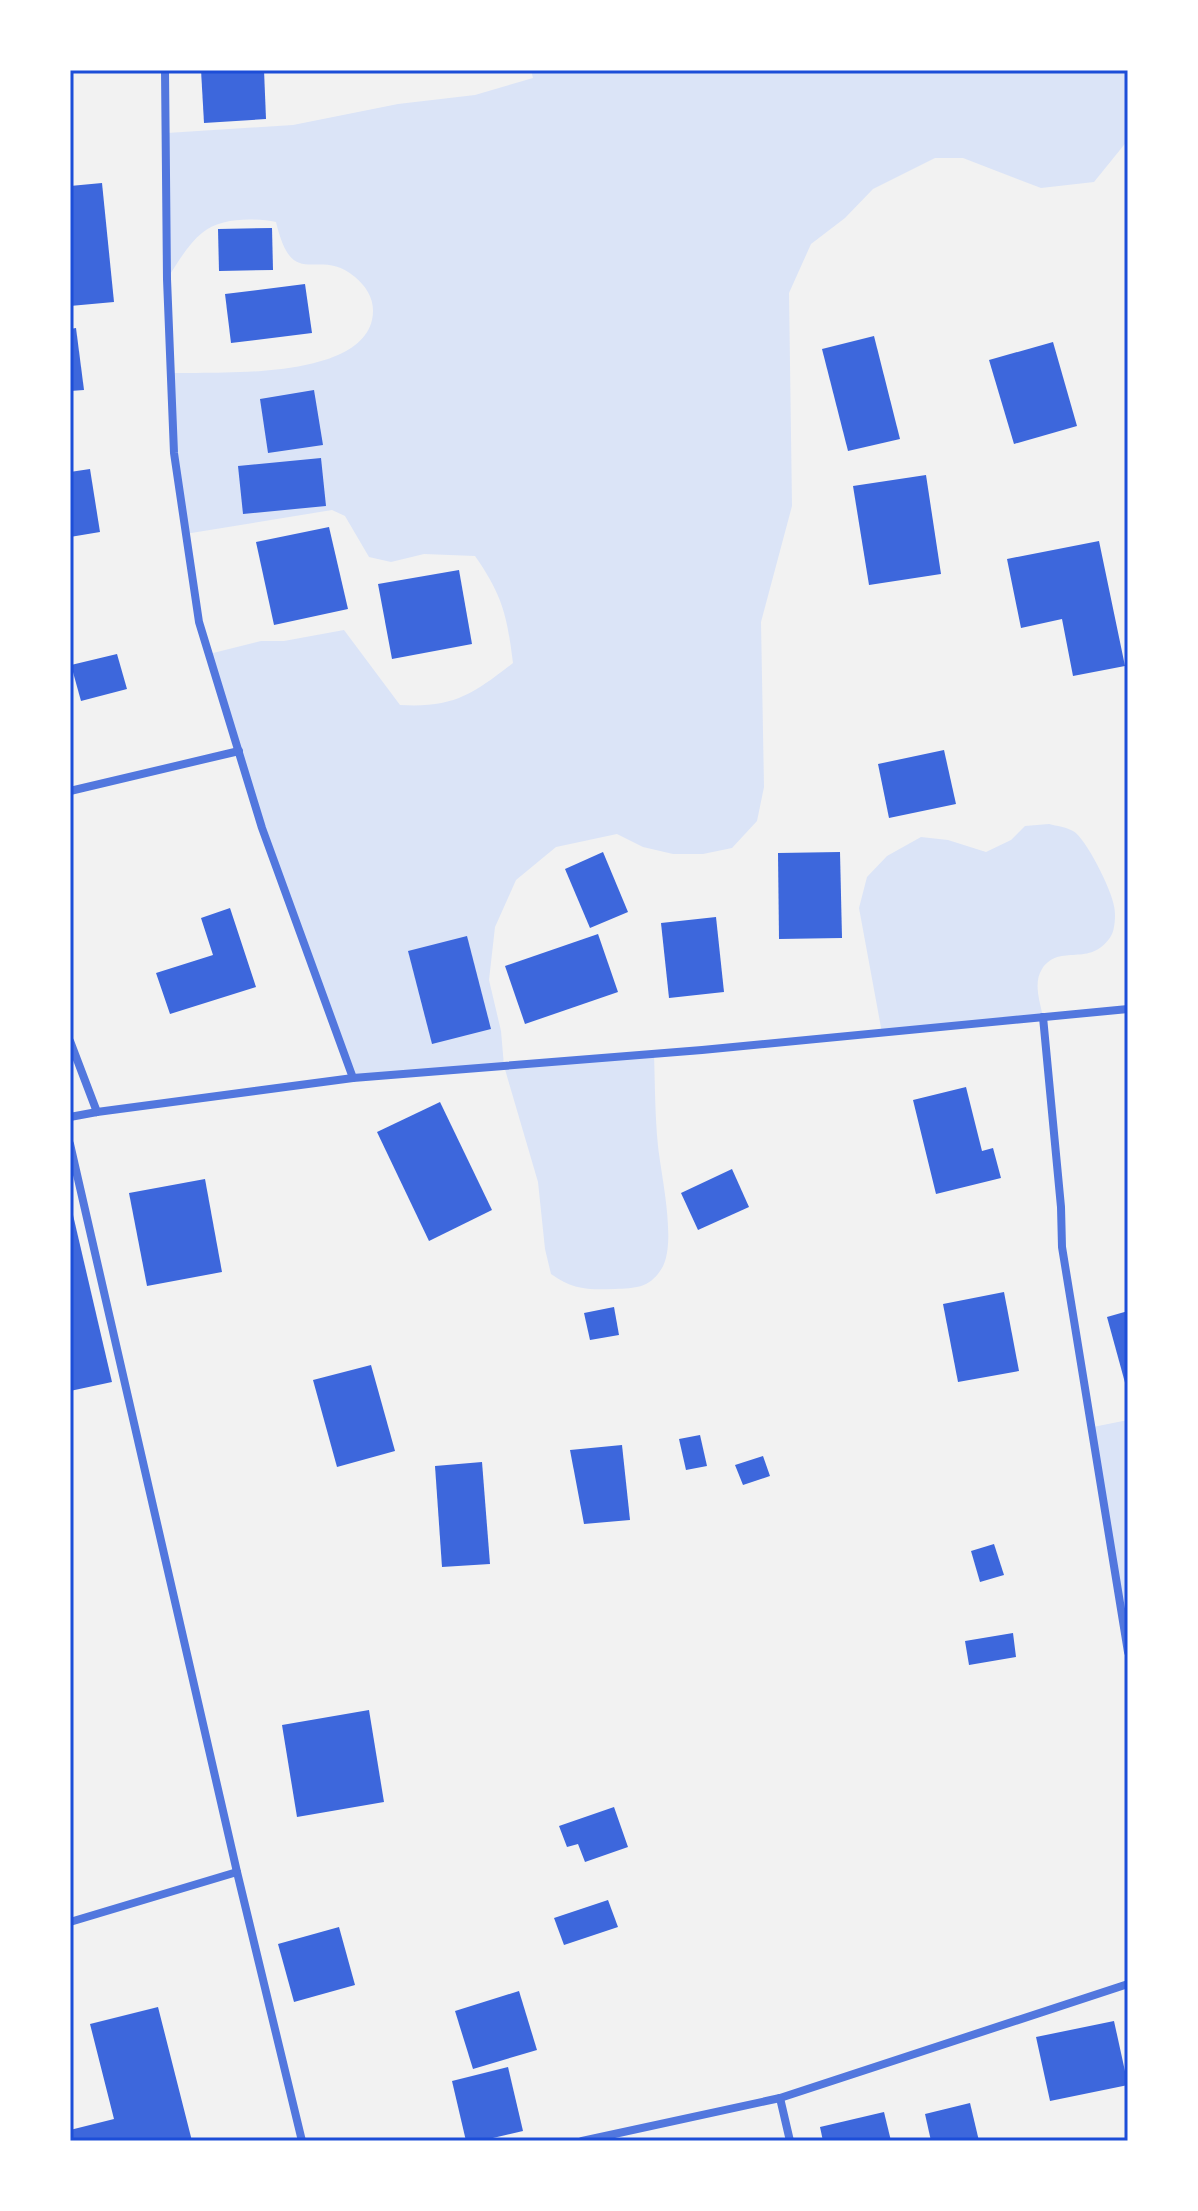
<svg xmlns="http://www.w3.org/2000/svg" width="1198" height="2211" font-family="'PT Sans',sans-serif">
	<rect width="100%" height="100%" fill="#f2f2f2"/>
	<!-- green -->
	<g fill="#dbe4f7">
		<path d="M 531,70 L 1128,70 L 1128,140 L 1094,182 L 1041,188 L 963,158 L 935,158 L 873,189 L 845,218 L 811,244 L 789,293 L 792,506 L 761,622 L 764,787 L 757,821 L 732,848 L 703,854 L 673,854 L 643,847 L 617,834 L 556,847 L 516,880 L 495,927 L 489,980 L 501,1031 L 504,1066 L 654,1054 C 655,1085 655,1116 658,1146 C 661,1175 677,1243 662,1268 C 650,1288 636,1288 615,1289 C 589,1290 573,1290 551,1274 L 545,1249 L 538,1182 L 504,1066 L 353,1078 L 262,828 L 209,654 L 261,641 L 284,641 L 344,630 L 400,705 C 453,708 472,695 513,663 C 507,616 503,596 475,556 L 424,554 L 391,562 L 369,557 L 345,516 L 332,510 L 185,534 L 174,453 L 171,373 C 219,372 358,380 372,320 C 376,302 368,288 355,277 C 317,245 293,294 276,222 C 254,218 221,217 202,233 C 188,244 177,264 167,279 L 167,133 L 293,125 L 398,104 L 475,95 L 533,78 Z"/>
		<path d="M 1049,824 C 1057,826 1066,827 1073,831 C 1086,838 1112,891 1114,906 C 1116,914 1115,930 1111,936 C 1090,969 1060,942 1042,969 C 1033,983 1040,1002 1043,1017 L 882,1033 L 859,908 L 867,877 L 887,856 L 921,837 L 948,840 L 986,852 L 1011,840 L 1025,826 Z"/>
		<path d="M 1128,1420 L 1128,1652 L 1093,1427 Z"/>
	</g>
	<!-- building -->
	<g fill="#3d67dc">
		<path d="M 201,70 L 264,70 L 266,119 L 204,123 Z"/>
		<path d="M 102,183 L 114,302 L 70,306 L 70,186 Z"/>
		<path d="M 272,228 L 273,270 L 219,271 L 218,229 Z"/>
		<path d="M 305,284 L 312,333 L 231,343 L 225,294 Z"/>
		<path d="M 76,328 L 84,390 L 70,391 L 70,329 Z"/>
		<path d="M 874,336 L 900,439 L 848,451 L 822,349 Z"/>
		<path d="M 1053,342 L 1077,426 L 1014,444 L 989,360 Z"/>
		<path d="M 314,390 L 323,445 L 268,453 L 260,399 Z"/>
		<path d="M 321,458 L 326,506 L 243,514 L 238,466 Z"/>
		<path d="M 90,469 L 100,532 L 70,537 L 70,472 Z"/>
		<path d="M 926,475 L 941,574 L 869,585 L 853,486 Z"/>
		<path d="M 329,527 L 348,609 L 274,625 L 256,542 Z"/>
		<path d="M 1099,541 L 1125,666 L 1073,676 L 1062,619 L 1021,628 L 1007,559 Z"/>
		<path d="M 459,570 L 472,644 L 392,659 L 378,584 Z"/>
		<path d="M 117,654 L 127,689 L 81,701 L 71,665 Z"/>
		<path d="M 944,750 L 956,804 L 889,818 L 878,764 Z"/>
		<path d="M 603,852 L 628,912 L 590,928 L 565,869 Z"/>
		<path d="M 840,852 L 842,938 L 779,939 L 778,853 Z"/>
		<path d="M 230,908 L 256,987 L 170,1014 L 156,973 L 213,955 L 201,918 Z"/>
		<path d="M 716,917 L 724,992 L 669,998 L 661,923 Z"/>
		<path d="M 598,934 L 618,992 L 525,1024 L 505,966 Z"/>
		<path d="M 467,936 L 491,1029 L 432,1044 L 408,951 Z"/>
		<path d="M 966,1087 L 982,1151 L 993,1148 L 1001,1178 L 936,1194 L 913,1100 Z"/>
		<path d="M 440,1102 L 492,1210 L 429,1241 L 377,1132 Z"/>
		<path d="M 732,1169 L 749,1207 L 698,1230 L 681,1193 Z"/>
		<path d="M 205,1179 L 222,1272 L 147,1286 L 129,1193 Z"/>
		<path d="M 70,1202 L 112,1382 L 70,1391 Z"/>
		<path d="M 1004,1292 L 1019,1371 L 958,1382 L 943,1304 Z"/>
		<path d="M 614,1307 L 619,1335 L 590,1340 L 584,1313 Z"/>
		<path d="M 1128,1311 L 1128,1390 L 1127,1390 L 1107,1317 Z"/>
		<path d="M 371,1365 L 395,1451 L 337,1467 L 313,1380 Z"/>
		<path d="M 700,1435 L 707,1466 L 686,1470 L 679,1439 Z"/>
		<path d="M 622,1445 L 630,1520 L 584,1524 L 570,1450 Z"/>
		<path d="M 763,1456 L 770,1476 L 743,1485 L 735,1465 Z"/>
		<path d="M 482,1462 L 490,1564 L 442,1567 L 435,1466 Z"/>
		<path d="M 994,1544 L 1004,1575 L 980,1582 L 971,1551 Z"/>
		<path d="M 1013,1633 L 1016,1657 L 969,1665 L 965,1641 Z"/>
		<path d="M 369,1710 L 384,1802 L 297,1817 L 282,1725 Z"/>
		<path d="M 614,1807 L 628,1847 L 585,1862 L 578,1844 L 567,1847 L 559,1826 Z"/>
		<path d="M 608,1900 L 618,1927 L 564,1945 L 554,1918 Z"/>
		<path d="M 339,1927 L 355,1985 L 294,2002 L 278,1944 Z"/>
		<path d="M 519,1991 L 537,2050 L 473,2069 L 455,2011 Z"/>
		<path d="M 158,2007 L 192,2141 L 70,2141 L 70,2130 L 114,2119 L 90,2024 Z"/>
		<path d="M 1114,2021 L 1128,2085 L 1050,2101 L 1036,2037 Z"/>
		<path d="M 508,2067 L 523,2131 L 480,2141 L 466,2141 L 452,2081 Z"/>
		<path d="M 970,2103 L 979,2141 L 931,2141 L 925,2114 Z"/>
		<path d="M 884,2112 L 891,2141 L 823,2141 L 820,2127 Z"/>
	</g>
	<g fill="none" stroke-linecap="round" stroke-linejoin="round">
		<!-- minor -->
		<g stroke="#5277de" stroke-width="8">
			<path d="M 165,70 L 167,279 L 174,453 L 199,622 L 262,828 L 353,1078"/>
			<path d="M 70,791 L 239,751"/>
			<path d="M 1043,1017 L 1061,1207 L 1062,1247 L 1128,1652"/>
			<path d="M 70,1041 L 97,1112"/>
			<path d="M 70,1117 L 97,1112 L 353,1078 L 702,1050 L 1128,1009"/>
			<path d="M 70,1144 L 237,1872 L 302,2141"/>
			<path d="M 70,1922 L 237,1872"/>
			<path d="M 780,2098 L 790,2141"/>
			<path d="M 582,2141 L 780,2098 L 1128,1984"/>
		</g>
	</g>
	<!-- border -->
	<rect width="1198" height="2211" fill="none" stroke="#ffffff" stroke-width="144"/>
	<rect x="72" y="72" width="1054" height="2067" fill="none" stroke="#1d4ed8" stroke-width="3"/>
</svg>
